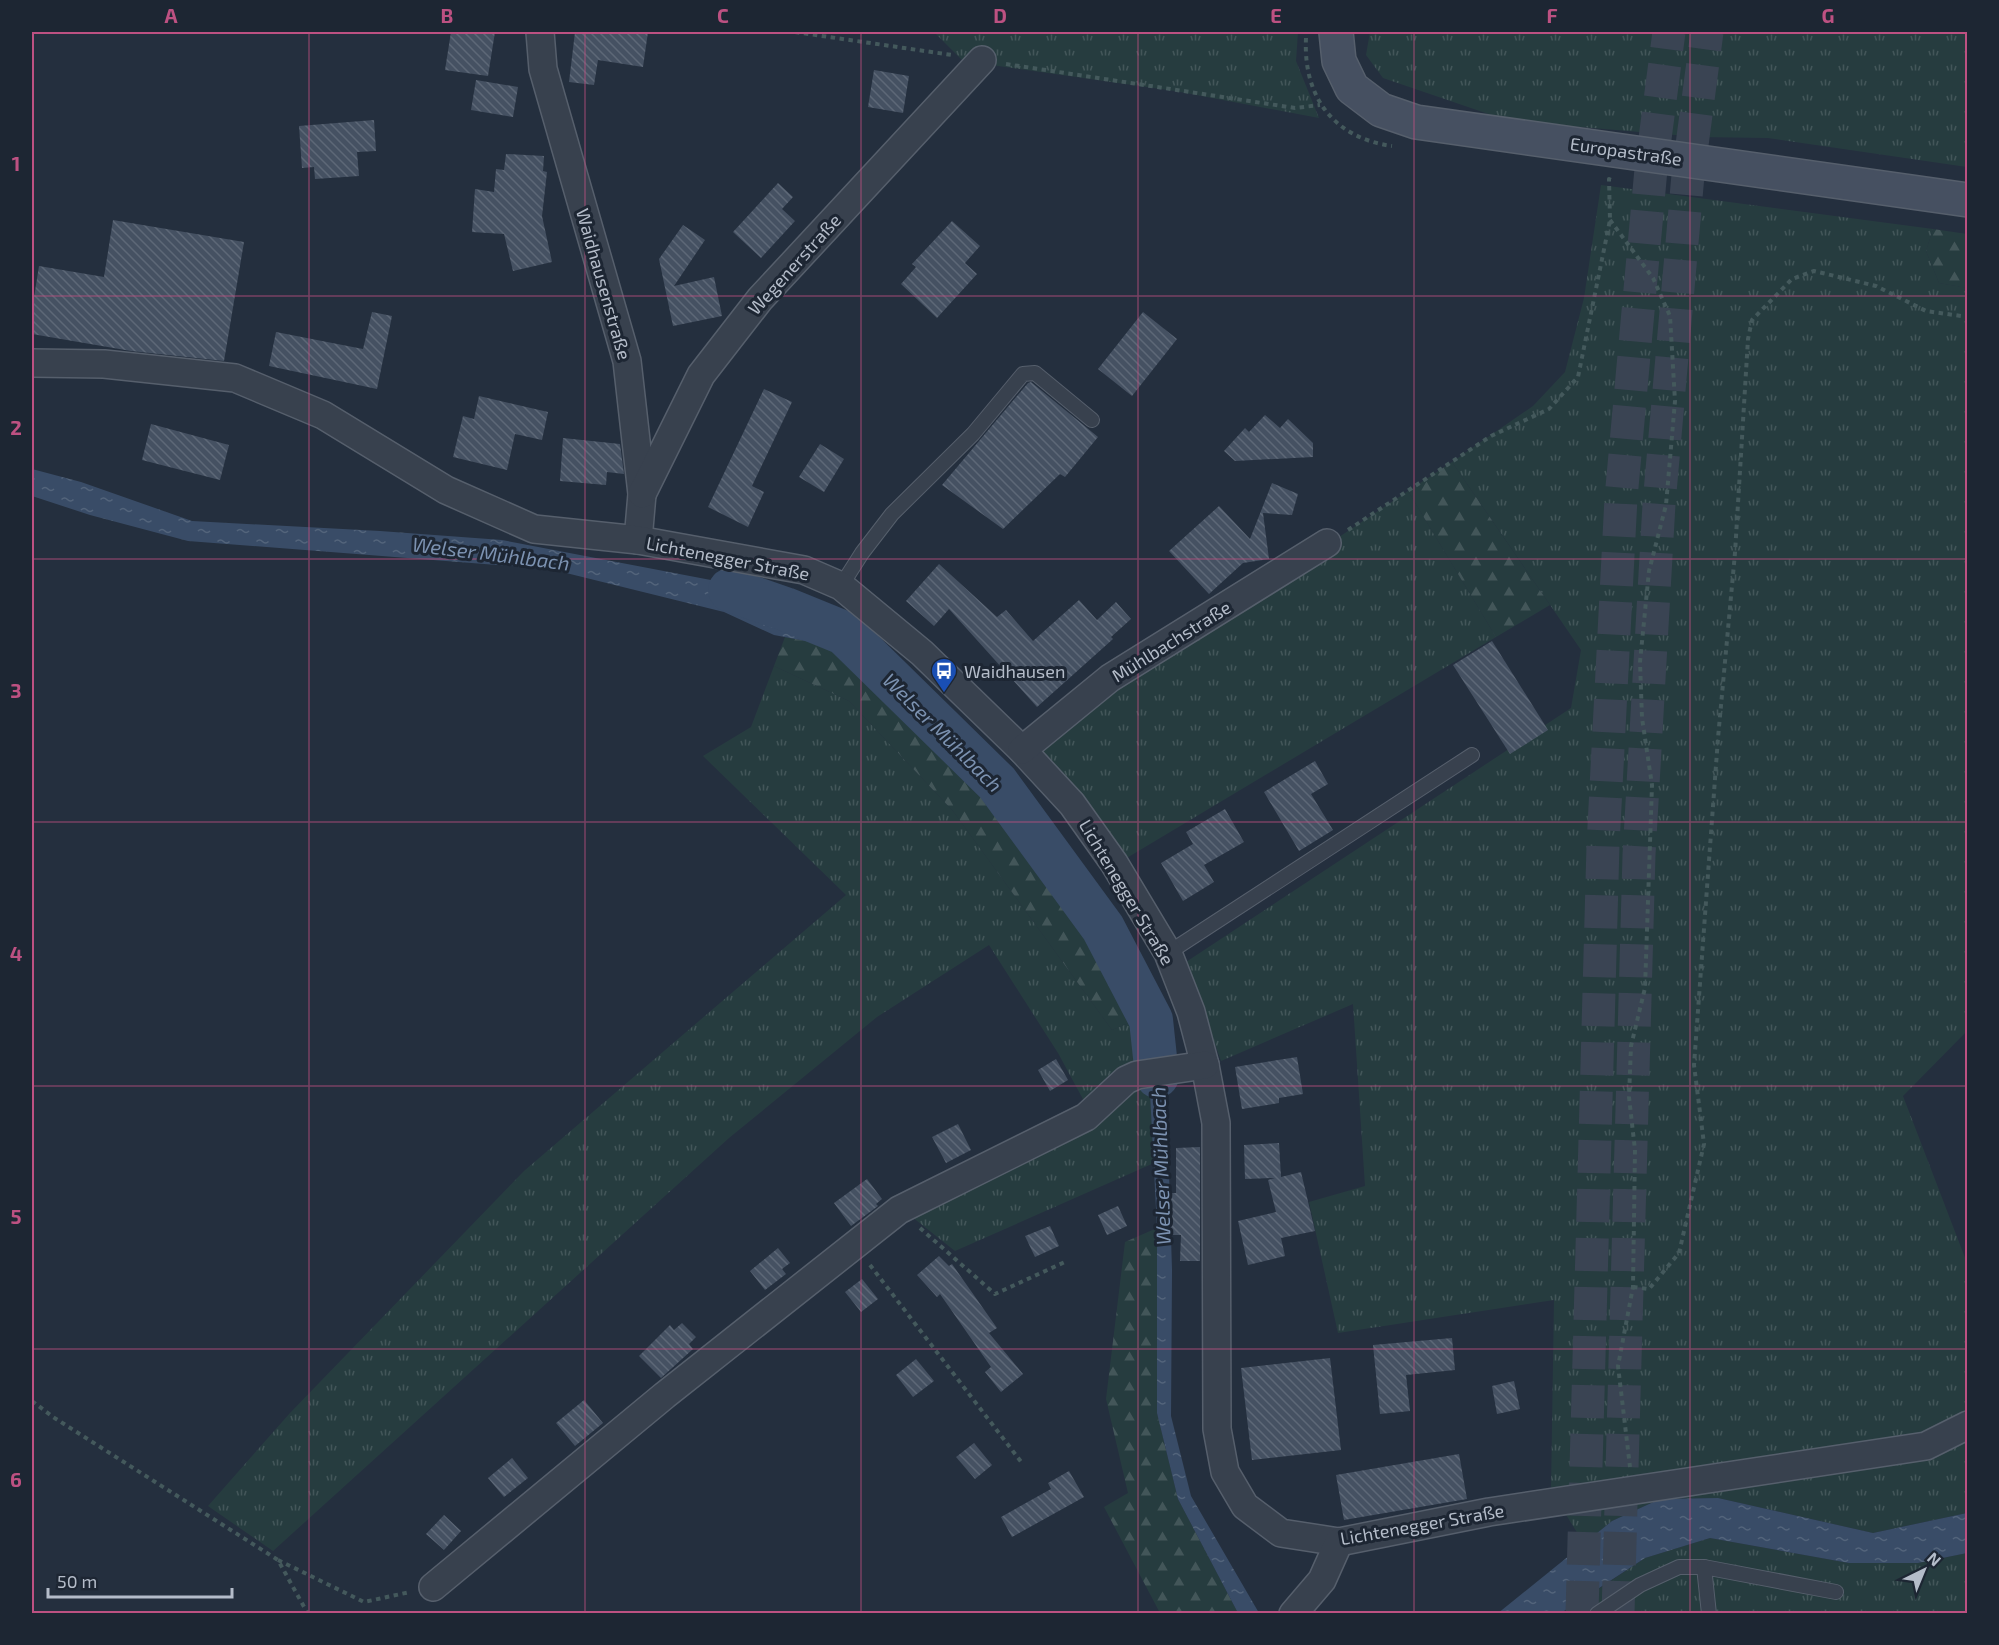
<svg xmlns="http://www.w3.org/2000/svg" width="1999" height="1645" font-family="'Exo 2',sans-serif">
	<defs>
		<pattern id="grass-tufts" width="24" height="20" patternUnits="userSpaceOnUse" patternTransform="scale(1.5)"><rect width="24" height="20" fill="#263c3f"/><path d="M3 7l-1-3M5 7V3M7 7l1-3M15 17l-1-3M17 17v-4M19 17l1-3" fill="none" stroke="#435659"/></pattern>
		<pattern id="forest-firs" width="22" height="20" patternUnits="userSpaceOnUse" patternTransform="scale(1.5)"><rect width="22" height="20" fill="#263c3f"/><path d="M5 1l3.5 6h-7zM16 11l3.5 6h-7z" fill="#435659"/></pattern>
		<pattern id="water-ripples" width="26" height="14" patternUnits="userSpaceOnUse" patternTransform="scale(1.5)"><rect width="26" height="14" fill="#394c67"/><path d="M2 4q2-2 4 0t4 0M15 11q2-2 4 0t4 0" fill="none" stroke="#53647b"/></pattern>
		<pattern id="building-back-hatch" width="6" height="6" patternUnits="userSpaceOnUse" patternTransform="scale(1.5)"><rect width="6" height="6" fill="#455162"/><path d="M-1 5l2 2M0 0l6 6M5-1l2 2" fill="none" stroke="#5d6877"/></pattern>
	</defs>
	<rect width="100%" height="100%" fill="#242f3e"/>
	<!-- grass -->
	<g fill="url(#grass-tufts)">
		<path d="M 934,32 L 1298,32 L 1296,61 L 1319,118 L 1175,91 L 963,61 Z"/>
		<path d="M 1370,32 L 1967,32 L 1967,167 L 1768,138 L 1699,137 L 1509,121 L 1383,78 L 1366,55 Z"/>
		<path d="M 1601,185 L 1933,229 L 1926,251 L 1939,283 L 1968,288 L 1968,1030 L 1903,1096 L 1967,1263 L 1967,1513 L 1873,1533 L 1718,1498 L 1660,1499 L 1612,1521 L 1584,1544 L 1551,1490 L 1554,1300 L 1338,1333 L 1309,1202 L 1365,1186 L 1353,1004 L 1221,1061 L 1186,962 L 1571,708 L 1581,650 L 1452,462 L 1533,406 L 1565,372 L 1584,298 Z"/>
		<path d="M 1408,491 L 1496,637 L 1120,862 L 1029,744 Z"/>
		<path d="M 774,666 L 849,701 L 953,811 L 1112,1030 L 1141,1018 L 1149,1073 L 1154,1163 L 955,1251 L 902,1209 L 1091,1114 L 1058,1053 L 989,945 L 877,1017 L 729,1138 L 273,1551 L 208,1506 L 290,1413 L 524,1171 L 846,895 L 703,756 L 751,727 Z"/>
		<path d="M 1710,1538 L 1849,1563 L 1918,1563 L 1967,1553 L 1967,1613 L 1561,1614 L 1645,1558 Z"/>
	</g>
	<!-- forest -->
	<g fill="url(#forest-firs)">
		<path d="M 1933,229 L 1967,234 L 1967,288 L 1939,283 L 1926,251 Z"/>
		<path d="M 1452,462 L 1550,605 L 1496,637 L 1408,491 Z"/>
		<path d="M 785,637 L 832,646 L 987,788 L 1092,928 L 1141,1018 L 1112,1030 L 953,811 L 849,701 L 774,666 Z"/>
		<path d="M 1157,1228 L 1157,1413 L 1178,1499 L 1238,1613 L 1160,1613 L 1104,1507 L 1128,1493 L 1106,1399 L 1125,1242 Z"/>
	</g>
	<!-- water -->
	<g fill="url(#water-ripples)">
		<path d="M 32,469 L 81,482 L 192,521 L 380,531 L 502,540 L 716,581 L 844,633 L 997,783 L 1103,928 L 1151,1020 L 1166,1078 L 1172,1270 L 1171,1416 L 1191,1496 L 1259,1613 L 1238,1613 L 1178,1499 L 1157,1413 L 1157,1228 L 1149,1073 L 1141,1018 L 1092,928 L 987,788 L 832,646 L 774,635 L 724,612 L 550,569 L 188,541 L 90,515 L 32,496 Z"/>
		<path d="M 1718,1498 L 1873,1533 L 1967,1513 L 1967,1553 L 1918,1563 L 1849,1563 L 1710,1538 L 1645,1558 L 1561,1613 L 1497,1614 L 1612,1521 L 1660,1499 Z"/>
	</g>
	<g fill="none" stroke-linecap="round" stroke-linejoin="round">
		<!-- river -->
		<path stroke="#394c67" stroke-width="44" d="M 730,590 L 785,609 L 844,633 L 997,783 L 1103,928 L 1151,1020 L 1157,1076"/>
	</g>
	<!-- building -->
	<g fill="url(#building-back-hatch)">
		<path d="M 451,32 L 495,32 L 488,76 L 445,70 Z"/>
		<path d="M 575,32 L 648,32 L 643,67 L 598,60 L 594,85 L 569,82 Z"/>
		<path d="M 874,70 L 909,76 L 903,113 L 868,107 Z"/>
		<path d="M 476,80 L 518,87 L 513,117 L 471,110 Z"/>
		<path d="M 374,120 L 376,151 L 357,152 L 359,176 L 315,179 L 314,167 L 302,168 L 299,126 Z"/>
		<path d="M 506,154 L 544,156 L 543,171 L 547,172 L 542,216 L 552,262 L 513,271 L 504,234 L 472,232 L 475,189 L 494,192 L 496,169 L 504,170 Z"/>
		<path d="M 778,183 L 793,197 L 782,209 L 795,221 L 761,258 L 733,232 Z"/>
		<path d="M 113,220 L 244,242 L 224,361 L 131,351 L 32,334 L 32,310 L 39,266 L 104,277 Z"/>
		<path d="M 952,221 L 980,246 L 965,263 L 977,274 L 937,318 L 901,284 L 916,267 L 912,264 Z"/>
		<path d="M 683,225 L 705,240 L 674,286 L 714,277 L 722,316 L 673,326 L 659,259 Z"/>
		<path d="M 372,312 L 392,316 L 377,389 L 269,366 L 276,332 L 363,349 Z"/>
		<path d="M 1143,312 L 1177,339 L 1132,396 L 1098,369 Z"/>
		<path d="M 1031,382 L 1098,437 L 1065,477 L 1060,474 L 1003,529 L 942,485 L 1028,383 Z"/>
		<path d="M 764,389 L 792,402 L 752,486 L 764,492 L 748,527 L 708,507 Z"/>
		<path d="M 479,396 L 548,412 L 542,440 L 515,434 L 507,470 L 453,457 L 463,416 L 474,419 Z"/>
		<path d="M 1265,415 L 1280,428 L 1288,419 L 1313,443 L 1313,457 L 1235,461 L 1224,451 L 1245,428 L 1249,432 Z"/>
		<path d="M 151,424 L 229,445 L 220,480 L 142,460 Z"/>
		<path d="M 563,438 L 620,444 L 624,474 L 607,472 L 606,485 L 560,481 Z"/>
		<path d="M 820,444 L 844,459 L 824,492 L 799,477 Z"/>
		<path d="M 1272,483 L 1298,494 L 1292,515 L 1263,513 L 1269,559 L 1243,563 L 1209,594 L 1169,551 L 1219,506 L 1250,539 Z"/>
		<path d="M 939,564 L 997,617 L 1006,610 L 1033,641 L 1079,600 L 1097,620 L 1116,602 L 1131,619 L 1111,637 L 1113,639 L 1037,707 L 949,609 L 934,626 L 906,601 Z"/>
		<path d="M 1492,641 L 1548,730 L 1510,754 L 1453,665 Z"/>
		<path d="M 1315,761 L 1328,784 L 1311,794 L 1333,830 L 1299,851 L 1264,792 Z"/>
		<path d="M 1225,809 L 1244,842 L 1204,865 L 1214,882 L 1183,901 L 1161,863 L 1193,844 L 1186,832 Z"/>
		<path d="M 1297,1057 L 1303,1094 L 1279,1098 L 1279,1103 L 1242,1109 L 1235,1067 Z"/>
		<path d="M 1056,1059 L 1068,1080 L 1050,1091 L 1038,1070 Z"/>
		<path d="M 958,1124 L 971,1150 L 946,1163 L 932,1137 Z"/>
		<path d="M 1279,1143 L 1281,1177 L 1301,1172 L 1315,1231 L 1281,1238 L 1285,1256 L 1248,1265 L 1238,1221 L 1276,1212 L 1268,1180 L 1275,1178 L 1245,1179 L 1244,1145 Z"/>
		<path d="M 1200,1147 L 1200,1261 L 1180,1261 L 1181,1235 L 1169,1235 L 1169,1193 L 1176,1193 L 1176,1148 Z"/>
		<path d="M 867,1179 L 882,1199 L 876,1204 L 878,1206 L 851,1226 L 834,1203 Z"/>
		<path d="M 1118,1206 L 1127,1226 L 1107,1235 L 1098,1215 Z"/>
		<path d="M 1050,1226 L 1059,1246 L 1035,1257 L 1025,1236 Z"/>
		<path d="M 778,1248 L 790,1263 L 782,1269 L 786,1274 L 765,1290 L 750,1271 Z"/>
		<path d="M 939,1256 L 949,1266 L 952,1264 L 997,1328 L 989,1333 L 1023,1374 L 1001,1392 L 985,1372 L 991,1367 L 940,1294 L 937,1297 L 917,1275 Z"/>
		<path d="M 862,1279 L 878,1299 L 861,1312 L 845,1292 Z"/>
		<path d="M 682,1323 L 696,1337 L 689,1344 L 693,1349 L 661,1378 L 639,1356 L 670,1325 L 674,1330 Z"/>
		<path d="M 1452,1338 L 1455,1370 L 1406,1375 L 1410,1411 L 1380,1414 L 1373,1345 Z"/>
		<path d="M 1330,1358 L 1341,1450 L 1252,1460 L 1241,1368 Z"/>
		<path d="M 916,1359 L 934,1381 L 913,1397 L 896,1375 Z"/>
		<path d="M 1514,1381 L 1520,1409 L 1497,1414 L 1492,1386 Z"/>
		<path d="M 584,1400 L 603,1423 L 575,1446 L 556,1423 Z"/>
		<path d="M 974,1443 L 992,1465 L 975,1479 L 956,1457 Z"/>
		<path d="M 1459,1454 L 1467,1499 L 1344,1520 L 1336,1475 Z"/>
		<path d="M 512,1458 L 528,1478 L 504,1497 L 488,1478 Z"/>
		<path d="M 1069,1471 L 1084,1497 L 1012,1537 L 1001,1517 L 1051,1489 L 1048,1483 Z"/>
		<path d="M 444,1515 L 461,1531 L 444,1550 L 426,1534 Z"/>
	</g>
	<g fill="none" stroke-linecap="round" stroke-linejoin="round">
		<!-- highway-tunnel -->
		<g stroke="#3a4453" stroke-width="33" stroke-dasharray="33 16" stroke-linecap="butt">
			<path d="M 1582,1614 L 1603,845 L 1621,498 L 1651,169 L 1669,32"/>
			<path d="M 1618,1614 L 1639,855 L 1659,504 L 1688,175 L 1707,32"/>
		</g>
		<defs>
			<g id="lane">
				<path d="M 841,586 L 862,553 L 892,514 L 973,434 L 1023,374 L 1035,373 L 1092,420"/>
				<path d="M 1168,953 L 1472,755"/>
				<path d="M 1597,1614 L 1640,1585 L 1679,1567 L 1704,1567"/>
				<path d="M 1709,1614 L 1704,1567 L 1836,1592"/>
			</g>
			<g id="street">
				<path d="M 540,32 L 543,69 L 627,361 L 642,494 L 638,540"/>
				<path d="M 32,363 L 104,364 L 235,378 L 323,415 L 446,490 L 534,529 L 638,540 L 804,570 L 841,586 L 922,653 L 1022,750 L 1072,804 L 1114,863 L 1168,953 L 1191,1012 L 1205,1065 L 1216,1123 L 1217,1429 L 1225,1472 L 1245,1506 L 1281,1533 L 1339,1542 L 1489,1512 L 1926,1446 L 1968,1425"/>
				<path d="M 642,494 L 701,375 L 760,299 L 982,60"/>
				<path d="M 1022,750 L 1110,678 L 1327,543"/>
				<path d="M 433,1587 L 665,1395 L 899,1210 L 1086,1117 L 1126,1080 L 1137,1075 L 1205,1065"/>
				<path d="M 1293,1614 L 1322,1580 L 1339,1542"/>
			</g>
			<path id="secondary" d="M 1336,32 L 1339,61 L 1352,88 L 1381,110 L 1416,122 L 1968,200"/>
		</defs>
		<!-- lane casing -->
		<use href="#lane" stroke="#565f6c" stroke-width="16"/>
		<!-- street casing -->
		<use href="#street" stroke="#565f6c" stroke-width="30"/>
		<!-- secondary casing -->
		<use href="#secondary" stroke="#565f6c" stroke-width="36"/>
		<!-- path -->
		<g stroke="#44595c" stroke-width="4" stroke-dasharray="4.5 4.5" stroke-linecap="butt">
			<path d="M 795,32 L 952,55"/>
			<path d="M 1306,38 C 1303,96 1333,138 1392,146"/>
			<path d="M 1006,64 L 1295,108 L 1320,105"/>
			<path d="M 1610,220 L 1653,278 L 1670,316 L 1675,401 L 1666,505 L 1649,571 L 1640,662 L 1642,718 L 1652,785 L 1645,988 L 1631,1046 L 1629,1097 L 1635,1150 L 1633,1287 L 1618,1366 L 1630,1467"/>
			<path d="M 1348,530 L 1491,436 L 1549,409 L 1578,377 L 1610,220 L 1609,179 L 1611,180"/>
			<path d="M 920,1228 L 995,1294 L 1067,1261"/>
			<path d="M 870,1265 L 1022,1463"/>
			<path d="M 1633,1287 L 1649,1289 L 1679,1253 L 1704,1144 L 1694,1065 L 1718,738 L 1735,553 L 1748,339 L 1752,320 L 1792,279 L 1814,271 L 1876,286 L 1926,311 L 1968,317"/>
			<path d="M 32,1401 L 53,1417 L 278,1560 L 308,1614"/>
			<path d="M 278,1560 L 364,1602 L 410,1592"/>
		</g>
		<!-- lane -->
		<use href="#lane" stroke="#38414e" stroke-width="14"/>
		<!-- street -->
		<use href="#street" stroke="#38414e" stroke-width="27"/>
		<!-- secondary -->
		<use href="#secondary" stroke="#465061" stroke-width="33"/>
	</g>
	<!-- grid -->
	<path fill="none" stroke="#bd5182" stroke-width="1.5" stroke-opacity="0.55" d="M 309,32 L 309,1614M 585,32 L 585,1614M 861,32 L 861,1614M 1138,32 L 1138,1614M 1414,32 L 1414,1614M 1690,32 L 1690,1614M 32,296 L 1968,296M 32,559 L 1968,559M 32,822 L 1968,822M 32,1086 L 1968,1086M 32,1349 L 1968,1349"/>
	<!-- icons -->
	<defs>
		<symbol id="bus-pin" viewBox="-11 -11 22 30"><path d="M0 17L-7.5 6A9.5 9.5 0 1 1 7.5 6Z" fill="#1a4fb4" stroke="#1d2633"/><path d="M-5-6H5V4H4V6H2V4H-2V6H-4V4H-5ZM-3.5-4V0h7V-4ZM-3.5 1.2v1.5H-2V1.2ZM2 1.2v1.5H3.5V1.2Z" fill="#fff"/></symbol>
	</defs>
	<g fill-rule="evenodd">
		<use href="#bus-pin" x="929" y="656" width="30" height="40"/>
	</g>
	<g text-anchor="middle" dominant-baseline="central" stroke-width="6" stroke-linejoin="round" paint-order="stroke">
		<!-- street labels -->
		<g font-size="18" fill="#b4bcc9" stroke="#1d2633">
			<text transform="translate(1626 151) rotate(8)">Europastraße</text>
			<text transform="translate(794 264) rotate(-48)">Wegenerstraße</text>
			<text transform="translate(604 284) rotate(74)">Waidhausenstraße</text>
			<text transform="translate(728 558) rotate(11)">Lichtenegger Straße</text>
			<text transform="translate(1171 641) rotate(-32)">Mühlbachstraße</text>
			<text transform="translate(1127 892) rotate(59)">Lichtenegger Straße</text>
			<text transform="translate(1422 1524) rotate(-10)">Lichtenegger Straße</text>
		</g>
		<!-- poi labels -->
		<g font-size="18" fill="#b4bcc9" stroke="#1d2633" text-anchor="start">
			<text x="964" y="671">Waidhausen</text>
		</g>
		<!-- water labels -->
		<g font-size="20" font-style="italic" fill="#7c92b1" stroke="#1d2633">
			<text transform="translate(491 553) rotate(7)">Welser Mühlbach</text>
			<text transform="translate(943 732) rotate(45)">Welser Mühlbach</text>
			<text transform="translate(1160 1166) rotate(-92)">Welser Mühlbach</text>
		</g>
	</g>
	<!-- border -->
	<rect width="1999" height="1645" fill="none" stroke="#1d2633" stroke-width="66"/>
	<!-- north arrow -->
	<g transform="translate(1924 1570) rotate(43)" stroke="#1d2633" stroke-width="4.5" paint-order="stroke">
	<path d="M0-4.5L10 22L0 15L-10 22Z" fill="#b4bcc9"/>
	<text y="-9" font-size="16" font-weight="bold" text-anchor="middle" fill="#b4bcc9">N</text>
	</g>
	<!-- scale -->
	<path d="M48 1588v9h184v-9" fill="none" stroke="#b4bcc9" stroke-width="3"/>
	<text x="57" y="1588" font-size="18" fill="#b4bcc9" stroke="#1d2633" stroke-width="4.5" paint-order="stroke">50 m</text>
	<rect x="33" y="33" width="1933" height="1579" fill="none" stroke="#bd5182" stroke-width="2"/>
	<g font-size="20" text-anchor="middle" font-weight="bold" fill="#bd5182">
		<text x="171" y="23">A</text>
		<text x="447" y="23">B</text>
		<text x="723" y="23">C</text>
		<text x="1000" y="23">D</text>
		<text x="1276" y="23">E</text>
		<text x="1552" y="23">F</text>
		<text x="1828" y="23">G</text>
		<text x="16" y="171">1</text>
		<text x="16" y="435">2</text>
		<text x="16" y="698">3</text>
		<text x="16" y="961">4</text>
		<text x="16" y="1224">5</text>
		<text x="16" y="1487">6</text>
	</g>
</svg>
